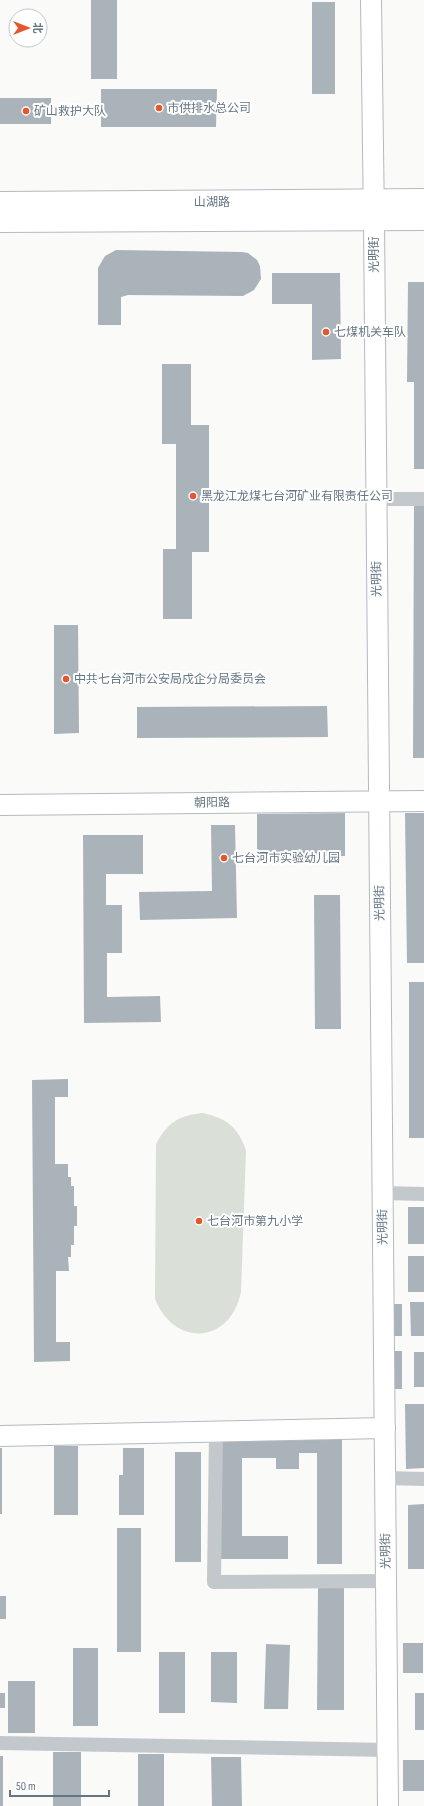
<svg xmlns="http://www.w3.org/2000/svg" width="424" height="1806" font-family="'Sofia Sans Condensed','Noto Sans SC',sans-serif">
	<rect width="100%" height="100%" fill="#fafaf8"/>
	<!-- green -->
	<path fill="#dadfd7" d="M 203,1113 C 228,1119 237,1127 246,1150 L 241,1292 C 230,1344 175,1348 155,1299 L 156,1144 C 168,1122 178,1116 203,1113 Z"/>
	<!-- building -->
	<g fill="#aab3b9">
		<rect x="91" y="0" width="26" height="79"/>
		<rect x="312" y="2" width="23" height="92"/>
		<path d="M 101,89 L 217,89 L 216,127 L 101,127 Z"/>
		<rect x="0" y="98" width="51" height="26"/>
		<path d="M 116,250 L 242,252 L 248,253 L 257,260 L 260,266 L 261,279 L 254,290 L 243,296 L 128,295 L 121,297 L 121,325 L 98,325 L 98,268 L 105,256 Z"/>
		<path d="M 272,273 L 340,273 L 341,359 L 312,360 L 312,304 L 272,304 Z"/>
		<path d="M 408,282 L 424,282 L 424,469 L 414,469 L 414,382 L 407,382 Z"/>
		<path d="M 162,364 L 191,364 L 191,425 L 209,425 L 209,552 L 192,552 L 192,619 L 163,619 L 163,549 L 176,549 L 176,444 L 162,444 Z"/>
		<path d="M 414,505 L 424,505 L 424,758 L 413,758 Z"/>
		<path d="M 54,625 L 78,625 L 79,733 L 54,734 Z"/>
		<path d="M 327,706 L 328,737 L 137,738 L 137,707 Z"/>
		<path d="M 345,813 L 345,856 L 257,856 L 257,814 Z"/>
		<path d="M 405,813 L 424,813 L 424,963 L 407,963 Z"/>
		<path d="M 211,825 L 235,825 L 237,918 L 140,920 L 139,892 L 212,891 Z"/>
		<path d="M 83,835 L 143,835 L 143,874 L 106,874 L 106,905 L 122,905 L 122,953 L 107,953 L 107,997 L 160,996 L 161,1022 L 84,1023 Z"/>
		<path d="M 314,895 L 340,895 L 341,1029 L 315,1029 Z"/>
		<rect x="409" y="982" width="15" height="156"/>
		<path d="M 68,1079 L 68,1097 L 55,1097 L 55,1164 L 68,1164 L 68,1177 L 71,1177 L 71,1186 L 74,1186 L 74,1206 L 77,1206 L 77,1226 L 74,1226 L 74,1245 L 71,1245 L 71,1257 L 68,1257 L 69,1271 L 56,1271 L 56,1342 L 70,1342 L 70,1361 L 34,1362 L 32,1080 Z"/>
		<rect x="408" y="1207" width="16" height="37"/>
		<rect x="408" y="1256" width="16" height="36"/>
		<path d="M 410,1302 L 424,1302 L 424,1336 L 411,1336 Z"/>
		<rect x="393" y="1304" width="9" height="32"/>
		<rect x="393" y="1351" width="9" height="38"/>
		<rect x="414" y="1352" width="10" height="35"/>
		<path d="M 405,1404 L 424,1404 L 424,1468 L 406,1469 Z"/>
		<path d="M 220,1434 L 342,1434 L 342,1564 L 317,1564 L 317,1453 L 299,1453 L 299,1469 L 276,1469 L 276,1458 L 242,1458 L 242,1536 L 288,1536 L 288,1559 L 220,1559 Z"/>
		<rect x="54" y="1446" width="24" height="69"/>
		<rect x="0" y="1448" width="2" height="66"/>
		<path d="M 123,1448 L 144,1448 L 144,1515 L 119,1515 L 119,1475 L 123,1475 Z"/>
		<rect x="175" y="1452" width="26" height="110"/>
		<path d="M 424,1504 L 424,1569 L 408,1569 L 408,1505 Z"/>
		<rect x="117" y="1528" width="24" height="124"/>
		<path d="M 318,1587 L 344,1587 L 344,1710 L 317,1710 Z"/>
		<rect x="0" y="1596" width="6" height="23"/>
		<rect x="403" y="1643" width="20" height="30"/>
		<path d="M 266,1644 L 290,1645 L 288,1709 L 264,1709 Z"/>
		<rect x="73" y="1648" width="25" height="78"/>
		<rect x="159" y="1652" width="26" height="61"/>
		<path d="M 211,1652 L 237,1652 L 237,1703 L 211,1702 Z"/>
		<rect x="8" y="1681" width="27" height="52"/>
		<rect x="0" y="1693" width="5" height="15"/>
		<rect x="415" y="1693" width="9" height="37"/>
		<rect x="53" y="1752" width="28" height="54"/>
		<rect x="138" y="1754" width="26" height="52"/>
		<rect x="0" y="1756" width="3" height="50"/>
		<path d="M 211,1757 L 241,1757 L 242,1806 L 212,1806 Z"/>
		<rect x="403" y="1760" width="21" height="31"/>
	</g>
	<g fill="none" stroke-linecap="round" stroke-linejoin="round">
		<defs>
			<g id="secondary">
				<path d="M 371,0 L 374,220 L 388,1806"/>
				<path d="M 0,805 L 424,801"/>
				<path d="M 0,1436 L 385,1428"/>
			</g>
			<g id="primary">
				<path d="M 0,203 L 424,200"/>
				<path d="M 0,221 L 424,219"/>
			</g>
		</defs>
		<!-- secondary casing -->
		<use href="#secondary" stroke="#b3babf" stroke-width="22"/>
		<!-- primary casing -->
		<use href="#primary" stroke="#b5babe" stroke-width="24"/>
		<!-- street -->
		<g stroke="#c3c8cc" stroke-width="14">
			<path d="M 376,499 L 424,499"/>
			<path d="M 382,1193 L 424,1194"/>
			<path d="M 216,1432 L 214,1582 L 386,1581"/>
			<path d="M 385,1478 L 424,1479"/>
			<path d="M 0,1743 L 388,1750"/>
		</g>
		<!-- secondary -->
		<use href="#secondary" stroke="#fff" stroke-width="20"/>
		<!-- primary -->
		<use href="#primary" stroke="#fff" stroke-width="22"/>
	</g>
	<!-- markers -->
	<g fill="#e4572e" stroke="#fff" stroke-width="1.5">
		<circle cx="159" cy="108" r="4"/>
		<circle cx="26" cy="111" r="4"/>
		<circle cx="326" cy="332" r="4"/>
		<circle cx="193" cy="496" r="4"/>
		<circle cx="66" cy="679" r="4"/>
		<circle cx="224" cy="858" r="4"/>
		<circle cx="199" cy="1221" r="4"/>
	</g>
	<g text-anchor="middle" dominant-baseline="central" stroke-width="4" stroke-linejoin="round" paint-order="stroke">
		<!-- poi labels -->
		<g font-size="12" fill="#657683" stroke="#fff" text-anchor="start">
			<text x="167" y="108">市供排水总公司</text>
			<text x="34" y="111">矿山救护大队</text>
			<text x="334" y="332">七煤机关车队</text>
			<text x="201" y="496">黑龙江龙煤七台河矿业有限责任公司</text>
			<text x="74" y="679">中共七台河市公安局戍企分局委员会</text>
			<text x="232" y="858">七台河市实验幼儿园</text>
			<text x="207" y="1221">七台河市第九小学</text>
		</g>
		<!-- street labels -->
		<g font-size="12" fill="#657683" stroke="#fff">
			<text x="212" y="202">山湖路</text>
			<text transform="translate(374 255) rotate(-90)">光明街</text>
			<text transform="translate(377 579) rotate(-91)">光明街</text>
			<text transform="translate(212 803) rotate(-1)">朝阳路</text>
			<text transform="translate(380 903) rotate(-91)">光明街</text>
			<text transform="translate(383 1227) rotate(-91)">光明街</text>
			<text transform="translate(386 1551) rotate(-91)">光明街</text>
		</g>
	</g>
	<!-- north arrow -->
	<g transform="translate(28 28) rotate(90)"><circle r="19" fill="#ffffff" stroke="#c1c8cd"/>
	<path d="M0-3L7 15L0 10L-7 15Z" fill="#e4572e"/>
	<text y="-6" font-size="11" font-weight="bold" text-anchor="middle" fill="#657683">北</text>
	</g>
	<!-- scale -->
	<path d="M10 1790v6h99v-6" fill="none" stroke="#657683" stroke-width="2"/>
	<text x="16" y="1790" font-size="12" fill="#657683" stroke="#ffffff" stroke-width="3" paint-order="stroke">50 m</text>
</svg>
